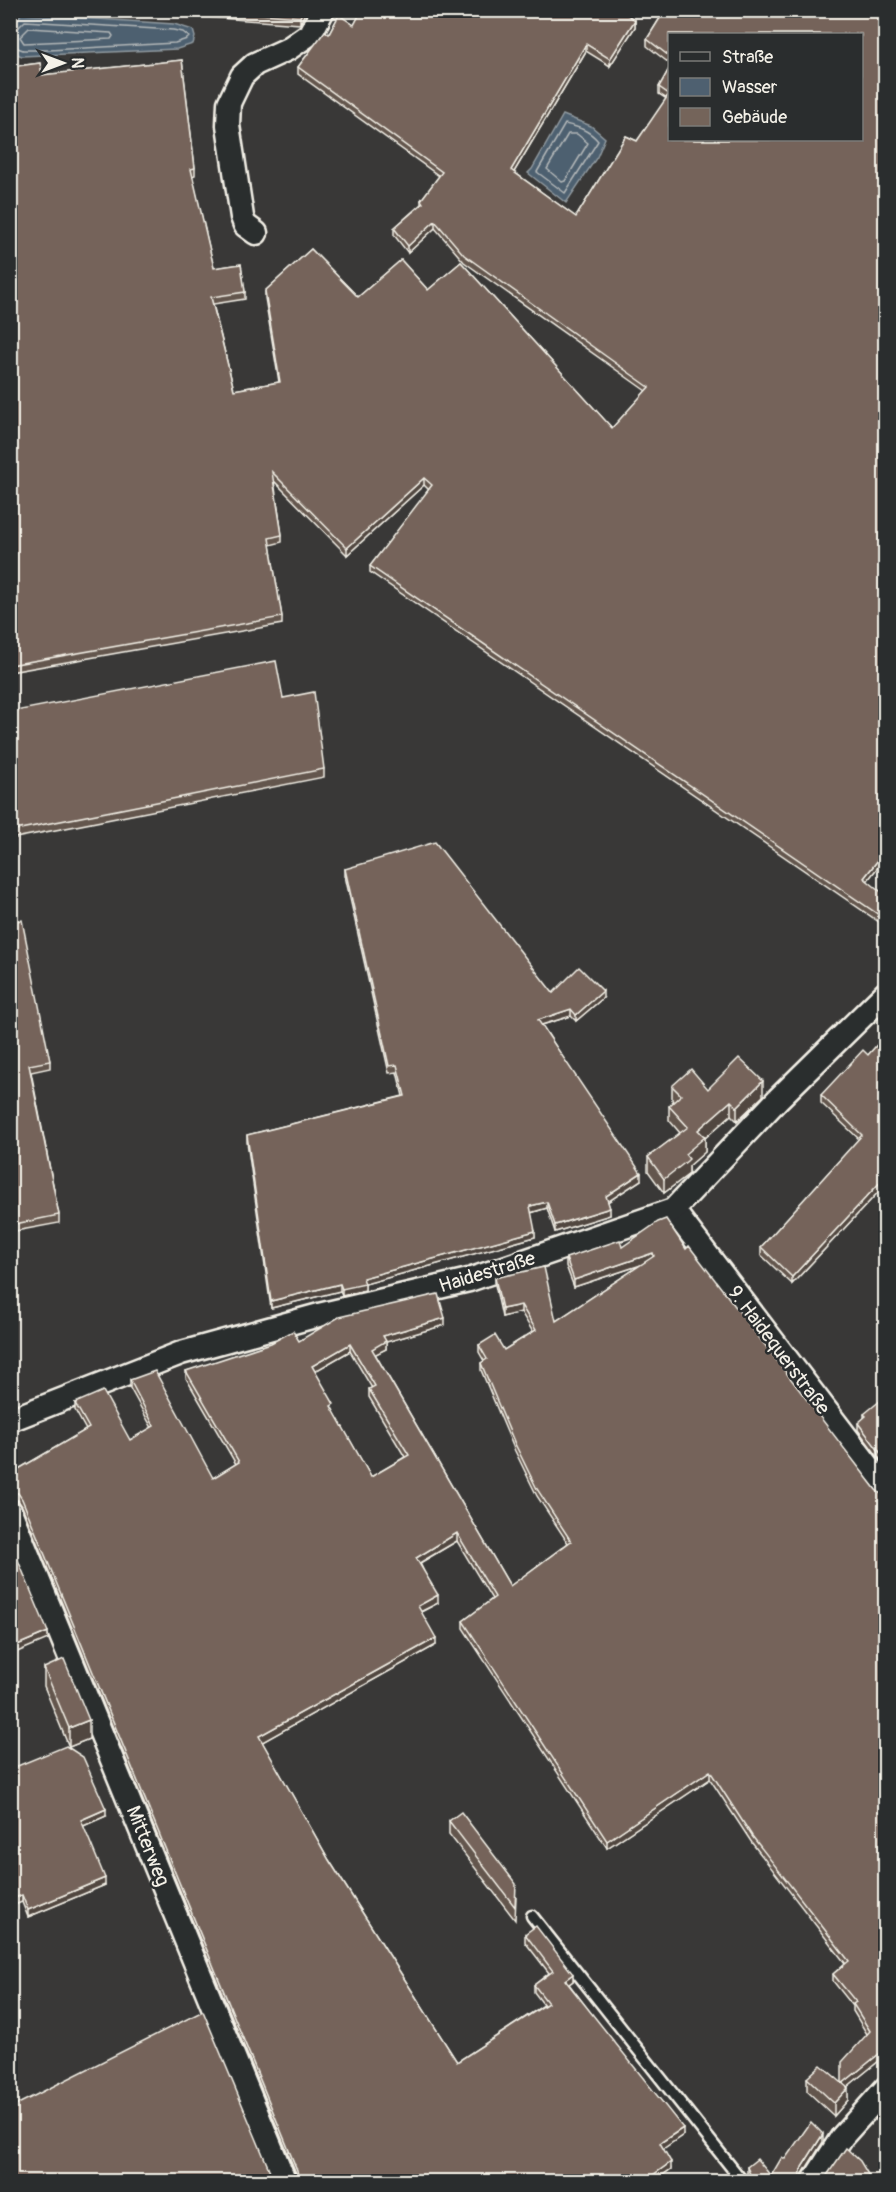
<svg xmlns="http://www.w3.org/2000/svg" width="896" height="2192" font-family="Pangolin,sans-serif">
	<rect width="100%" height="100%" fill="#393837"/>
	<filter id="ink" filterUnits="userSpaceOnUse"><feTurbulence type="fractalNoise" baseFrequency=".0167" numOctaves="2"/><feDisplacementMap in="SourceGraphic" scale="12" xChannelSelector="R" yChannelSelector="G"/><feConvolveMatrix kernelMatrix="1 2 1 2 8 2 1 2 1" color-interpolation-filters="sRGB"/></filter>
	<g filter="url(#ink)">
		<!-- water -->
		<g fill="#4e6070" stroke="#909aa0" stroke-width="1.5">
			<path d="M 21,14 L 174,24 L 193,30 L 195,37 L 193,44 L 177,49 L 22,56 L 14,53 C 9,38 11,27 21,14 Z"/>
			<path d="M 563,115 L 591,126 L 605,138 L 597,157 L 566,203 L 528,173 L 532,169 Z"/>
		</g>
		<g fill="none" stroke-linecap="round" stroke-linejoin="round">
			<!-- shore -->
			<g stroke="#b2b7b8" stroke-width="1.5">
				<path d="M 29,28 L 111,33 L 113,36 L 111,39 L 24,43 L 20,37 Z"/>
				<path d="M 10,31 L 16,30 L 25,21 L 173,30 L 183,32 L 189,37 L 187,39 L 175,43 L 49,50 L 23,50 L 10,45"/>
				<path d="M 565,124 C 578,127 589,130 598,141 L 565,193 L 537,172 Z"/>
				<path d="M 568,134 L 577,134 L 588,143 L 565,181 L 562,182 L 547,169 Z"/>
			</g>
			<defs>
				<path id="service" d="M 532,1916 L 743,2182"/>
				<g id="minor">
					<path d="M 256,233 L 245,225 L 242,217 L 228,125 L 229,103 L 242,76 L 255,64 L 288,49 L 311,33 L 323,10"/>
					<path d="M 673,1210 L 886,1489"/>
					<path d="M 10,1420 L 181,1353 L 319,1315 L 469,1280 L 673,1210 L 778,1099 L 886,993"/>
					<path d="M 10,1511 L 285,2182"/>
					<path d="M 813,2182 L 842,2137 L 886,2088"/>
				</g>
			</defs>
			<!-- service casing -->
			<use href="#service" stroke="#f4f1e8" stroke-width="15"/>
			<!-- minor casing -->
			<use href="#minor" stroke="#f4f1e8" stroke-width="27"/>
			<!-- service -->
			<use href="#service" stroke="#2a2d2e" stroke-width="10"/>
			<!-- minor -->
			<use href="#minor" stroke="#2a2d2e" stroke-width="22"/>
		</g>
		<!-- wall -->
		<g fill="#64564d" stroke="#f4f1e8" stroke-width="1.5" fill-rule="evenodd">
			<path d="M 112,10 L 306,10 L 300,24 Z"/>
			<path d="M 362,10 L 443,10 L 450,14 L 452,10 L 620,10 L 635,20 L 635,27 L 610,66 L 586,51 L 514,172 L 576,217 L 626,136 L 637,141 L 667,99 L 659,94 L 659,87 L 669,69 L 669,140 L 861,140 L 861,34 L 669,34 L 669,63 L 647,46 L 647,39 L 665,10 L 885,10 L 885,858 L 867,881 L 885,895 L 885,926 L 370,572 L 370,566 L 429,490 L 424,485 L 347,555 L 274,481 L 282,535 L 282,542 L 270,545 L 282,617 L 282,624 L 10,672 L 10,67 L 40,63 L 42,75 L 182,60 L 195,168 L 195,175 L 192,176 L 214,268 L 241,264 L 245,292 L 245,299 L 213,304 L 234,390 L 279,382 L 265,298 L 265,291 L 311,249 L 358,297 L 401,260 L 428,290 L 461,262 L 612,428 L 646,391 L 464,262 L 435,228 L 408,253 L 394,235 L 394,228 L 421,204 L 421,200 L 439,176 L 298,74 L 298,67 L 325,31 L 329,34 L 339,15 L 354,25 Z"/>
			<path d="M 283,698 L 324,769 L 324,777 L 10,839 L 10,712 Z"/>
			<path d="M 345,869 L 553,993 L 603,998 L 576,1021 L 571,1016 L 542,1025 L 641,1180 L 608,1201 L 610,1215 L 555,1232 L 547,1208 L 531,1213 L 535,1237 L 365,1284 L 365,1290 L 342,1296 L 340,1291 L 271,1308 L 247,1142 L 247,1135 L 403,1096 L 397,1072 L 389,1073 L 345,876 Z"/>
			<path d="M 10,922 L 50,1061 L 50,1068 L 31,1072 L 59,1215 L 59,1223 L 10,1232 Z"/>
			<path d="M 885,1036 L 885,1185 L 792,1284 L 761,1255 L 761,1247 L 859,1139 L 821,1103 L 821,1095 L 868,1055 Z"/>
			<path d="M 672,1086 L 763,1096 L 737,1121 L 731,1115 L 705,1138 L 705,1152 L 689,1166 L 689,1174 L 664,1193 L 648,1171 L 648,1157 L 680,1133 L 669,1120 L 669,1106 L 673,1101 L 672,1100 Z"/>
			<path d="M 622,1247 L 686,1249 L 876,1490 L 881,1494 L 885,1494 L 885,2056 L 847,2087 L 848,2100 L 834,2116 L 807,2091 L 807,2078 L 842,2083 L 867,2034 L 853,2011 L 853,2006 L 833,1981 L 833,1974 L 845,1963 L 752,1843 L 710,1779 L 607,1848 L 463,1628 L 463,1621 L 492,1599 L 457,1541 L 420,1563 L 438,1603 L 421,1612 L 436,1645 L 262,1742 L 329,1860 L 457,2062 L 544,2005 L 534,1992 L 534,1985 L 549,1973 L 525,1942 L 525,1934 L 573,1981 L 569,1984 L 683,2135 L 663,2148 L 671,2169 L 656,2180 L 298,2178 L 22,1506 L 18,1500 L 10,1499 L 10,1474 L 86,1430 L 75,1410 L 75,1403 L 130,1440 L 152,1428 L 130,1388 L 130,1380 L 213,1478 L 236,1464 L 186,1378 L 186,1371 L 299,1341 L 445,1325 L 386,1342 L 386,1349 L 375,1354 L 510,1586 L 568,1543 L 537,1496 L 515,1451 L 481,1370 L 481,1363 L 484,1361 L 479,1352 L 479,1345 L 504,1350 L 533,1332 L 521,1312 L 502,1317 L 495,1285 L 495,1278 L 556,1321 L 641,1265 L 574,1287 L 566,1266 L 566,1258 ZM 350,1351 L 372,1388 L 369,1389 L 369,1397 L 405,1457 L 371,1477 L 334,1412 L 315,1371 Z"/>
			<path d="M 885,1406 L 885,1466 L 858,1430 L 858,1423 L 864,1418 L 864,1414 Z"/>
			<path d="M 44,1668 L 89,1739 L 69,1747 L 44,1686 Z"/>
			<path d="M 10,1769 L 106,1816 L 83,1826 L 105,1885 L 28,1917 L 22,1902 Z"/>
			<path d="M 449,1821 L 516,1897 L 515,1920 L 449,1834 Z"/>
			<path d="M 823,2142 L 802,2175 L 801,2178 L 748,2180 L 749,2178 L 747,2175 L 747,2167 L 771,2176 L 785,2159 Z"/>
		</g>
		<!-- shaded-wall -->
		<g fill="#51463f" stroke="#f4f1e8" stroke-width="1.5">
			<path d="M 303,10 L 306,10 L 300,24 L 300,17 Z"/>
			<path d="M 635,20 L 635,27 L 610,66 L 610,59 Z"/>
			<path d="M 586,44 L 586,51 L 511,177 L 511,170 Z"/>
			<path d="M 435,221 L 435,228 L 408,253 L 408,246 Z"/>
			<path d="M 424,478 L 424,485 L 347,555 L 347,548 Z"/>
			<path d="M 885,851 L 885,858 L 864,885 L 864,878 Z"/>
			<path d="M 603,991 L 603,998 L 576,1021 L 576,1015 Z"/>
			<path d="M 571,1009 L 571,1016 L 538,1026 L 538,1020 Z"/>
			<path d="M 763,1081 L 763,1096 L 737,1121 L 737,1107 Z"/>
			<path d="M 731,1101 L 731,1115 L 705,1138 L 705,1152 L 689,1166 L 689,1174 L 664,1193 L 664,1179 L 698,1130 Z"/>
			<path d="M 641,1173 L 641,1180 L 606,1203 L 606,1196 Z"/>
			<path d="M 885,1177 L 885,1185 L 792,1284 L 792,1277 Z"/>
			<path d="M 547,1202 L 547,1208 L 530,1213 L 530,1206 Z"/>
			<path d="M 610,1208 L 610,1215 L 555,1232 L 555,1225 Z"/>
			<path d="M 535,1231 L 535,1237 L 365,1284 L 365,1290 L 342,1296 L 342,1289 L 363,1278 Z"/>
			<path d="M 653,1253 L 653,1261 L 574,1287 L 574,1280 Z"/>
			<path d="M 340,1284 L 340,1291 L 271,1308 L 271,1301 Z"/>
			<path d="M 521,1305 L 521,1312 L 502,1317 L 502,1309 Z"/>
			<path d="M 445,1318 L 445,1325 L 386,1342 L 386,1349 L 372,1356 L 372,1349 L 383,1336 Z"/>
			<path d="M 350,1344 L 350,1351 L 312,1373 L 312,1366 Z"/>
			<path d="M 457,1533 L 457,1541 L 416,1565 L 416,1558 Z"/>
			<path d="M 438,1595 L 438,1603 L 418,1613 L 418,1606 Z"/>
			<path d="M 48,1632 L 48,1639 L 10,1655 L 10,1648 Z"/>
			<path d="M 436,1638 L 436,1645 L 259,1744 L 259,1736 Z"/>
			<path d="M 89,1720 L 89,1739 L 69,1747 L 69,1728 Z"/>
			<path d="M 710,1771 L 710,1779 L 607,1848 L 607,1841 Z"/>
			<path d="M 106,1809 L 106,1816 L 81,1827 L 81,1820 Z"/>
			<path d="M 105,1878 L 105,1885 L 28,1917 L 28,1910 Z"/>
			<path d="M 22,1895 L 22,1902 L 10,1907 L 10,1900 Z"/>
			<path d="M 573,1974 L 573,1981 L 565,1987 L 565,1980 Z"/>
			<path d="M 885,2049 L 885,2056 L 842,2091 L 842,2084 Z"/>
			<path d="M 848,2088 L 848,2100 L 834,2116 L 834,2103 Z"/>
			<path d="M 683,2128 L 683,2135 L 660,2151 L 660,2143 Z"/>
			<path d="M 823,2134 L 823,2142 L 802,2175 L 800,2181 L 800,2175 L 802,2167 Z"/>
			<path d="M 671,2162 L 671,2169 L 654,2181 L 653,2175 Z"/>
		</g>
		<!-- building -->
		<g fill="#74645a" stroke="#f4f1e8" stroke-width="1.5" fill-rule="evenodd">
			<path d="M 208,10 L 303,10 L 300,17 Z"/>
			<path d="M 362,10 L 443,10 L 450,14 L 452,10 L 620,10 L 635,20 L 610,59 L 586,44 L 511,170 L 576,217 L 626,136 L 637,141 L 669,94 L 669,140 L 861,140 L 861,34 L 669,34 L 669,56 L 647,39 L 665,10 L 885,10 L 885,851 L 864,878 L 885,895 L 885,919 L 370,566 L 432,485 L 424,478 L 347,548 L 272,472 L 282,535 L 269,538 L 282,617 L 10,665 L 10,67 L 40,63 L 42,75 L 182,60 L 195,168 L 191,169 L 214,268 L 241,264 L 245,292 L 211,297 L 234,390 L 280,382 L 265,291 L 311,249 L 358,297 L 401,260 L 428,290 L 461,262 L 612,428 L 649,387 L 464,255 L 435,221 L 408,246 L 394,228 L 423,203 L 421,200 L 442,172 L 298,67 L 325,31 L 329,34 L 339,15 L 354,25 Z"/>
			<path d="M 669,69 L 669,94 L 659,87 Z"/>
			<path d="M 276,661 L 283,698 L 314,692 L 324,769 L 10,831 L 10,712 Z"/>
			<path d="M 435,842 L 553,993 L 579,967 L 603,991 L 576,1015 L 571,1009 L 538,1020 L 641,1173 L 606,1196 L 610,1208 L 555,1225 L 547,1202 L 530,1206 L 535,1231 L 363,1278 L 365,1284 L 342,1289 L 340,1284 L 271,1301 L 247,1135 L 405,1096 L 397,1065 L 389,1066 L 345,869 Z"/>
			<path d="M 22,920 L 50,1061 L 29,1065 L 59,1215 L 10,1225 L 10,922 Z"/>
			<path d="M 885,1036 L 885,1177 L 792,1277 L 761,1247 L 862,1135 L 821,1095 L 863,1050 L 868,1055 Z"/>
			<path d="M 739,1058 L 763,1081 L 737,1107 L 731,1101 L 698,1130 L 705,1137 L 685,1154 L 689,1159 L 687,1161 L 664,1179 L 648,1157 L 688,1127 L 669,1106 L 681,1095 L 672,1086 L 691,1069 L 708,1089 Z"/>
			<path d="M 666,1219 L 686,1249 L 689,1246 L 876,1490 L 881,1494 L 885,1494 L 885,2049 L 842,2084 L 842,2062 L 870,2031 L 853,2004 L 856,2002 L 833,1974 L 849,1961 L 752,1836 L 710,1771 L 607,1841 L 463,1621 L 495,1597 L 457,1533 L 416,1558 L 438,1595 L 418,1606 L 436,1638 L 259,1736 L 329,1860 L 457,2062 L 548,2003 L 534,1985 L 553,1971 L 525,1934 L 536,1926 L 573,1974 L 565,1980 L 683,2128 L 660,2143 L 671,2162 L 653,2175 L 657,2181 L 296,2181 L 298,2176 L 297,2170 L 22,1499 L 18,1493 L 10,1492 L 10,1474 L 89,1428 L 75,1403 L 103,1391 L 130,1440 L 154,1426 L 130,1380 L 155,1371 L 213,1478 L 239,1462 L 186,1371 L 271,1343 L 293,1331 L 299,1341 L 339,1317 L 438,1294 L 445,1318 L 383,1336 L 386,1341 L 372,1349 L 510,1586 L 571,1541 L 537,1489 L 515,1444 L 481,1363 L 487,1359 L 479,1345 L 495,1335 L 504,1350 L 536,1330 L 521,1305 L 502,1309 L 495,1278 L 544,1267 L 556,1321 L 654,1256 L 653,1253 L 574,1280 L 566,1258 L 620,1240 L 622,1247 L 658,1222 ZM 350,1344 L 375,1386 L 369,1389 L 409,1455 L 371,1477 L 331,1406 L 334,1404 L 312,1366 Z"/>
			<path d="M 881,1400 L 885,1406 L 885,1459 L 858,1423 L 866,1416 L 864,1414 Z"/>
			<path d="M 10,1541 L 48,1632 L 10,1648 Z"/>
			<path d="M 64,1659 L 89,1720 L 69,1728 L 44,1668 Z"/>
			<path d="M 66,1746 L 83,1757 L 106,1809 L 81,1820 L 105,1878 L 28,1910 L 22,1895 L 10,1900 L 10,1769 Z"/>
			<path d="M 461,1812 L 516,1884 L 515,1907 L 449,1821 Z"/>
			<path d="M 203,2011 L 274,2181 L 10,2181 L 10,2108 Z"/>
			<path d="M 821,2065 L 848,2088 L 834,2103 L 807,2078 Z"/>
			<path d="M 811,2122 L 823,2134 L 802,2167 L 800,2175 L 801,2181 L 743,2181 L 748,2180 L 750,2174 L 747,2167 L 757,2159 L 771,2176 L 782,2157 L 785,2159 Z"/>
			<path d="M 846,2148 L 860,2161 L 872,2181 L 823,2181 Z"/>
			<path d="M 735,2177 L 740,2181 L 731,2181 Z"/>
		</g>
	</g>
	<g text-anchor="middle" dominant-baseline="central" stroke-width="5" stroke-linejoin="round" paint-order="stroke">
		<!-- street labels -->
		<g font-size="20" fill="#f4f1e8" stroke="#2a2d2e">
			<text transform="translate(487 1272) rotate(-17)">Haidestraße</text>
			<text transform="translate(779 1350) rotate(53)">9. Haidequerstraße</text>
			<text transform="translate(148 1846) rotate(68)">Mitterweg</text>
		</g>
	</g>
	<!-- margin -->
	<rect width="896" height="2192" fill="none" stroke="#2a2d2e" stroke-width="36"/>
	<rect x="18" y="18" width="860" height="2156" fill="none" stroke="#f4f1e8" stroke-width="2" filter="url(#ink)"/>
	<!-- legend -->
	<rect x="668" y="33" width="195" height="108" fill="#2a2d2e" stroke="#7b7b78" stroke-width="1.5"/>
	<rect x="680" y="52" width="30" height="9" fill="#2a2d2e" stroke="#7b7b78" stroke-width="1.5"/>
	<text x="722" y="63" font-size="18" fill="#f4f1e8">Straße</text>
	<rect x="680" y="78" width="30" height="18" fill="#4e6070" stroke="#7b7b78" stroke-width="1.5"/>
	<text x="722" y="93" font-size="18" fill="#f4f1e8">Wasser</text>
	<rect x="680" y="108" width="30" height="18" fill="#74645a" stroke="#7b7b78" stroke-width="1.5"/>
	<text x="722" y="123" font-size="18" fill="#f4f1e8">Gebäude</text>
	<!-- north arrow -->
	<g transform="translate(63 63) rotate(90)" stroke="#2a2d2e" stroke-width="4.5" paint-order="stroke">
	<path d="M0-4.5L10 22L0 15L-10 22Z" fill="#f4f1e8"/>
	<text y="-9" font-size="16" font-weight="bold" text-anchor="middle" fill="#f4f1e8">N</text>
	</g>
</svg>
